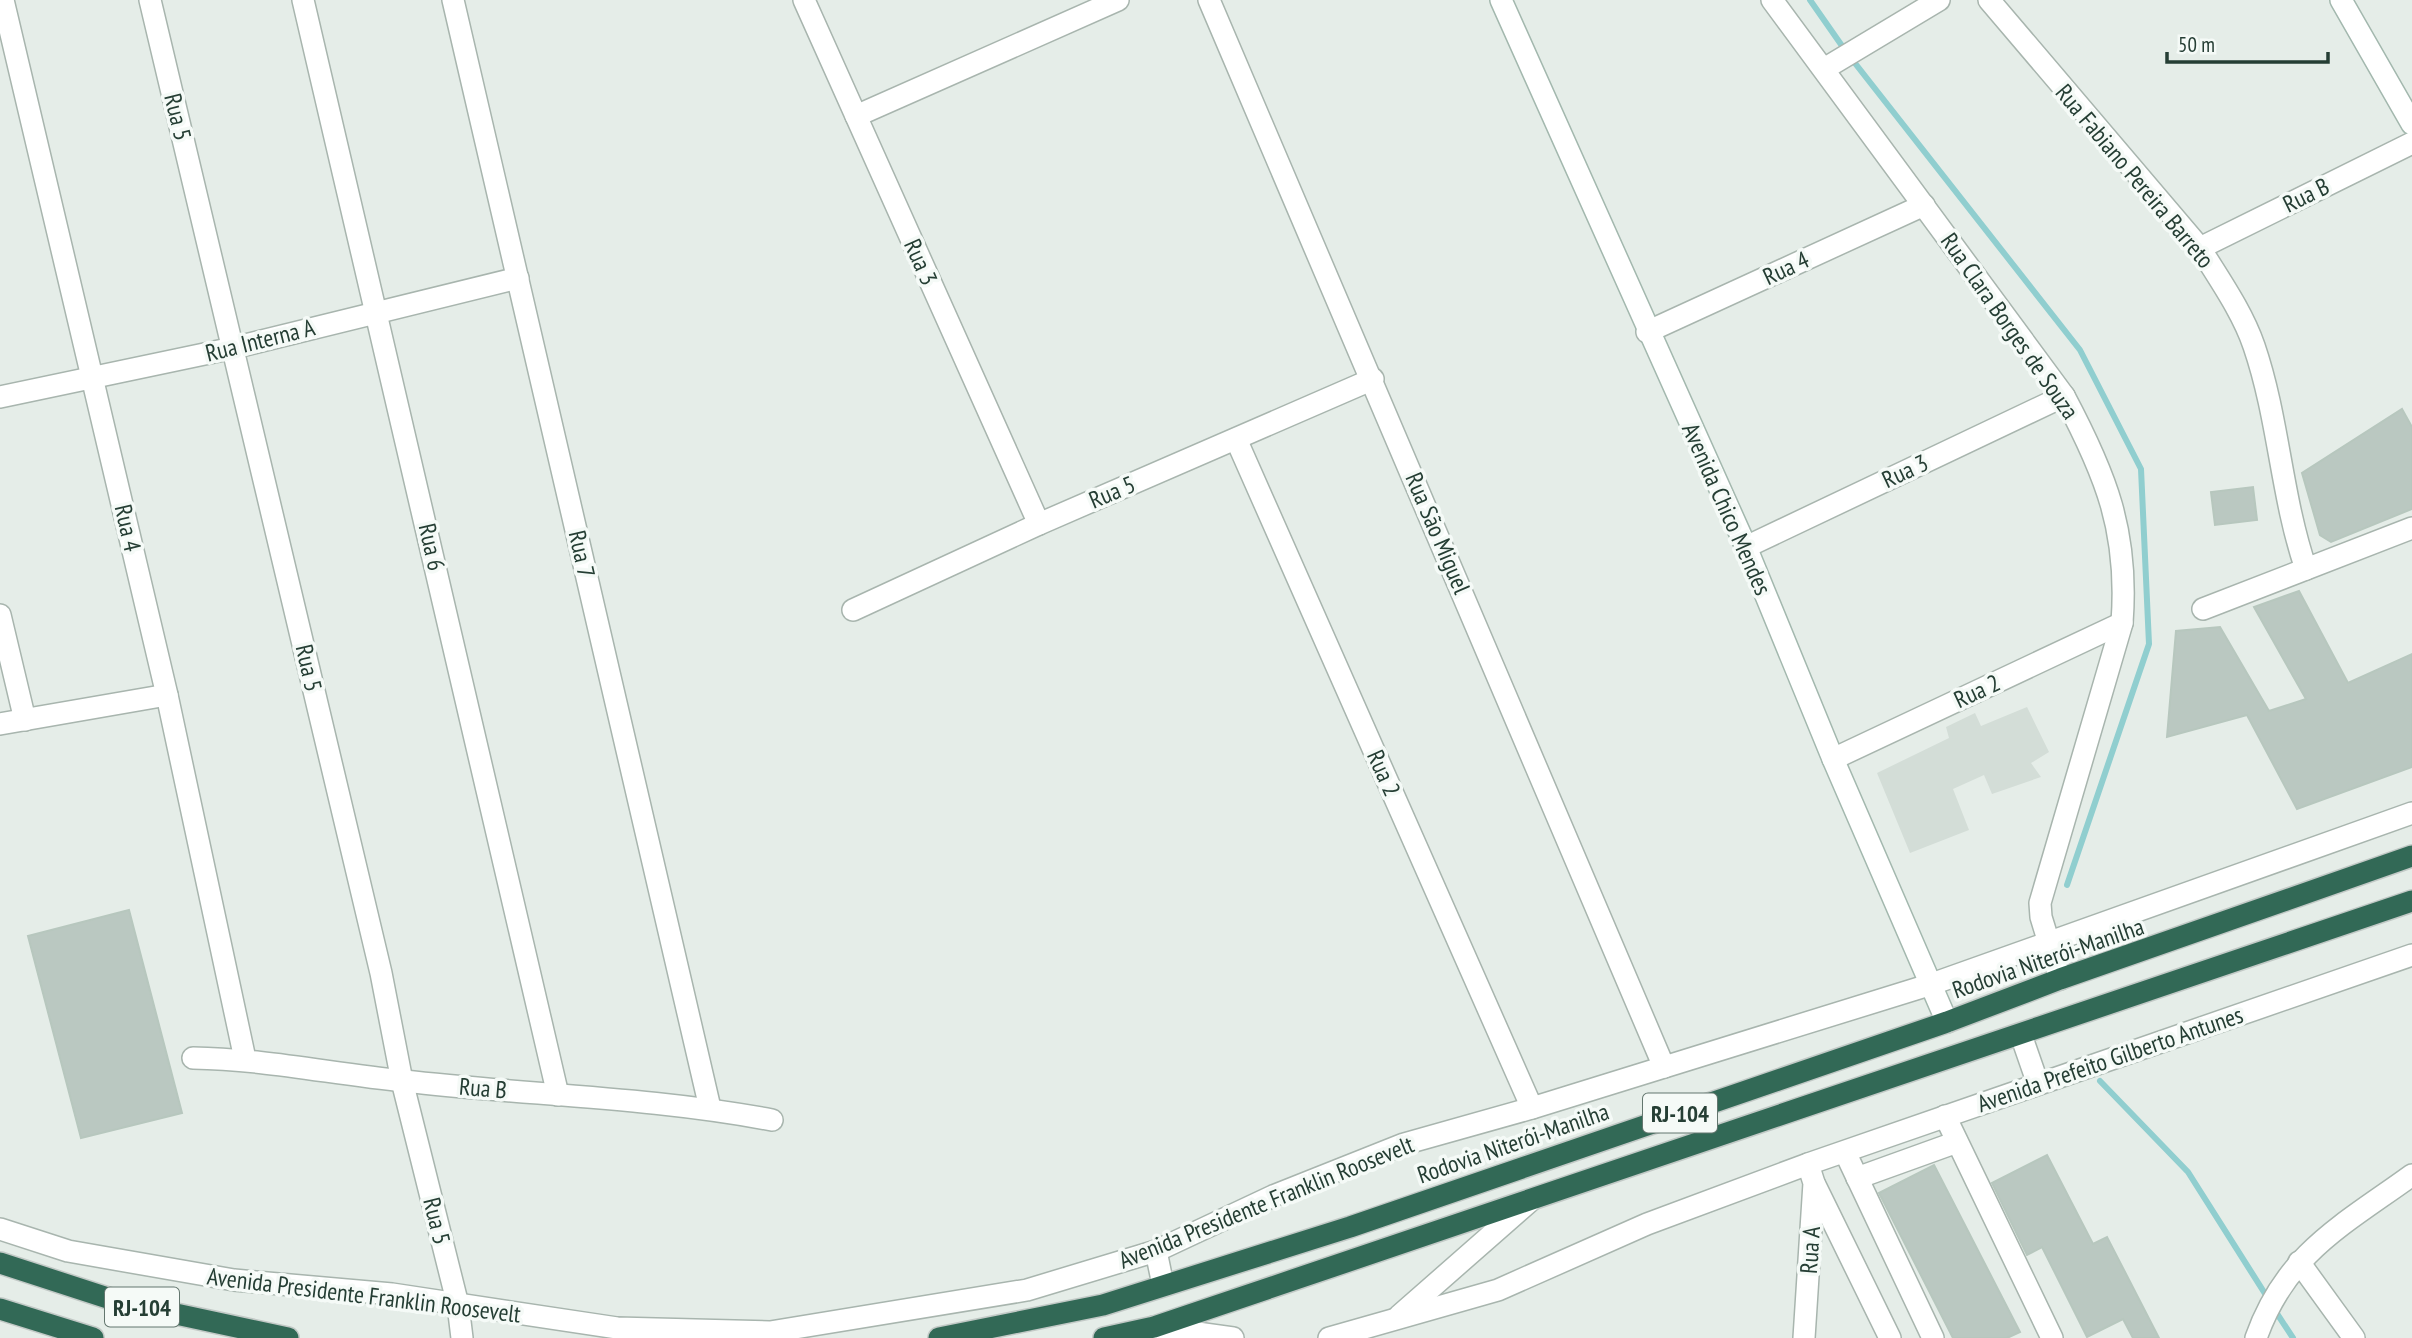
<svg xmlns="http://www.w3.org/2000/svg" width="2412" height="1338" font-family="'PT Sans Narrow',sans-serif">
	<rect width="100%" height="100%" fill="#e5ede8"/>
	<!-- built -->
	<path fill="#d3ddd7" d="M 2027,707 L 2049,752 L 2031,763 L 2041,777 L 1992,794 L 1984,775 L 1953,789 L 1969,830 L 1910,853 L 1877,773 L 1949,738 L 1946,727 L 1975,713 L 1981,726 Z"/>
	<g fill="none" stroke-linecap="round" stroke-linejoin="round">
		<!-- stream -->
		<g stroke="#90cecf" stroke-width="6">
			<path d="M 1810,0 L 1847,53 L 2080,350 L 2141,469 L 2149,644 L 2067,885"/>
			<path d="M 2100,1081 L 2188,1172 L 2269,1300"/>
			<path d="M 2274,1309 L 2293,1338"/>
		</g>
	</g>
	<!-- building -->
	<g fill="#bac8c1" stroke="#b7c7be" stroke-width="2">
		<path d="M 2402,409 L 2412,427 L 2412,509 L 2331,542 L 2320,535 L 2302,473 Z"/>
		<path d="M 2253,487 L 2257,520 L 2215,525 L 2211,492 Z"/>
		<path d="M 2299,591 L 2348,683 L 2412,654 L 2412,767 L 2297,809 L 2247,715 L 2167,737 L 2176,631 L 2220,627 L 2269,711 L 2306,699 L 2254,607 Z"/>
		<path d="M 129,910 L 182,1113 L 81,1138 L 28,936 Z"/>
		<path d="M 2047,1155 L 2093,1244 L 2107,1237 L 2159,1338 L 2133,1338 L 2123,1319 L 2087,1337 L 2042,1247 L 2027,1255 L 1992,1183 Z"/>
		<path d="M 1934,1165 L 2020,1332 L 2007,1338 L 1953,1338 L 1879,1193 Z"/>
	</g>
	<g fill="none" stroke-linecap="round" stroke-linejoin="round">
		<defs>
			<g id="street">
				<path d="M 3,0 L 167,695 L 245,1059"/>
				<path d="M 150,0 L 381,973 L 402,1081 L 458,1305 L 462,1338"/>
				<path d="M 303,0 L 558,1095"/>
				<path d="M 453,0 L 710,1108"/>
				<path d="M 804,0 L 1039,524"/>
				<path d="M 1209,0 L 1664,1067"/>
				<path d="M 1772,0 L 2064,396 C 2106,475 2129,532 2122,623 L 2040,903 L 2041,917 L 2060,979"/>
				<path d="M 1989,0 L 2200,248 C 2219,279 2242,311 2254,346 C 2279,419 2281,496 2306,569"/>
				<path d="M 1824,69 L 1939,0"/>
				<path d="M 856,116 L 1118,0"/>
				<path d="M 2200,248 L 2412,143"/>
				<path d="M 1647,332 L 1924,205"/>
				<path d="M 0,397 L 233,348 L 518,278"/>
				<path d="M 1236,439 L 1532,1108"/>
				<path d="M 1746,547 L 2064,396"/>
				<path d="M 2203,609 L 2412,528"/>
				<path d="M 853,610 L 1039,524 L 1373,379"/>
				<path d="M 0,615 L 25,720"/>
				<path d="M 0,724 L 167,695"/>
				<path d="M 1833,759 L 2122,623"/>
				<path d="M 2021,1035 L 2038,1084"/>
				<path d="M 193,1058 C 264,1059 333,1074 404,1081 C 526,1095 651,1097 772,1120"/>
				<path d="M 1945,1116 L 2052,1338"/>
				<path d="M 1845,1152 L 1933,1338"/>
				<path d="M 1857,1178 L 1957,1142"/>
				<path d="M 1815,1185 L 1890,1338"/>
				<path d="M 0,1229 L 68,1251 L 234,1280 L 392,1294 L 617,1328 L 770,1332 L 1027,1290 L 1156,1251 L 1273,1196 L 1404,1144 L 1532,1108 L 1932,984 L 2412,813"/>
				<path d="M 1156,1251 L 1163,1285"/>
				<path d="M 2299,1262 L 2354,1338"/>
				<path d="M 1399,1316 L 1530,1201"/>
				<path d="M 1154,1327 L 1233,1338"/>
				<path d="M 1329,1338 L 1498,1290 L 1647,1224 L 1808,1164 L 2412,955"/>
				<path d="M 1804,1338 L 1814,1183 L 1808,1164"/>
				<path d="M 2256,1338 C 2286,1253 2343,1225 2412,1175"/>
			</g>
			<g id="secondary">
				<path d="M 1501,0 L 1746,547 L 1833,759 L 1947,1022"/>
				<path d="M 2341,0 L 2412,124"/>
			</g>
			<g id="highway">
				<path d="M 0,1263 L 120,1302 L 288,1338"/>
				<path d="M 0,1309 L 93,1338"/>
				<path d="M 939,1338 L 1103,1305 L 1350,1227 L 1947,1022 L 2060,979 L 2412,856"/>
				<path d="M 1104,1338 L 1154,1327 L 2412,901"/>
			</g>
		</defs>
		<!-- street casing -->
		<use href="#street" stroke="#a8b5ae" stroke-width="24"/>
		<!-- secondary casing -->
		<use href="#secondary" stroke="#a3b8ae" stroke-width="24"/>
		<!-- highway casing -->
		<use href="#highway" stroke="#c2c9c6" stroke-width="24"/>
		<!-- street -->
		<use href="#street" stroke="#fff" stroke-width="21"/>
		<!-- secondary -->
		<use href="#secondary" stroke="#fff" stroke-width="21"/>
		<!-- highway -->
		<use href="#highway" stroke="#326956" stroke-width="21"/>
	</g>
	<g text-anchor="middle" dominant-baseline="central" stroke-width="7" stroke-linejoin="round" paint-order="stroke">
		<!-- shield labels -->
		<g fill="#f5faf7" stroke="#63766e" stroke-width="2">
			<rect x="1643" y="1093.5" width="74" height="39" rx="5"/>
			<rect x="105" y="1287.5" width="74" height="39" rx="5"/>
		</g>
		<g font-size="23" font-weight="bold" fill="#253e34">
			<text x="1680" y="1113">RJ-104</text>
			<text x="142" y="1307">RJ-104</text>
		</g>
		<!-- street labels -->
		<g font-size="24" fill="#253e34" stroke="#f5faf7">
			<text transform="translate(178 117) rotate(76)">Rua 5</text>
			<text transform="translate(2135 176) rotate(50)">Rua Fabiano Pereira Barreto</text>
			<text transform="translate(2306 195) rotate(-26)">Rua B</text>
			<text transform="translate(921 262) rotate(66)">Rua 3</text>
			<text transform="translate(1786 268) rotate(-25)">Rua 4</text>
			<text transform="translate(2010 326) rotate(55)">Rua Clara Borges de Souza</text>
			<text transform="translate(260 340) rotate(-14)">Rua Interna A</text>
			<text transform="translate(1905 471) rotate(-25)">Rua 3</text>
			<text transform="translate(1112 492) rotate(-23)">Rua 5</text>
			<text transform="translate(1727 509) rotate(66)">Avenida Chico Mendes</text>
			<text transform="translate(128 528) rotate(77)">Rua 4</text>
			<text transform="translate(1438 533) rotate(67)">Rua São Miguel</text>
			<text transform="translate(432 547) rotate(77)">Rua 6</text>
			<text transform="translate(582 554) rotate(77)">Rua 7</text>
			<text transform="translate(309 668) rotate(77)">Rua 5</text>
			<text transform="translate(1977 691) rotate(-25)">Rua 2</text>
			<text transform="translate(1384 773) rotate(66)">Rua 2</text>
			<text transform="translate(2048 958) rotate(-19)">Rodovia Niterói-Manilha</text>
			<text transform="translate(2110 1059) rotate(-19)">Avenida Prefeito Gilberto Antunes</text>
			<text transform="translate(483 1088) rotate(5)">Rua B</text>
			<text transform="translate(1513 1143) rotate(-19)">Rodovia Niterói-Manilha</text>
			<text transform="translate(1266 1202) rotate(-22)">Avenida Presidente Franklin Roosevelt</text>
			<text transform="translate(437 1221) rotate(76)">Rua 5</text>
			<text transform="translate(1810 1250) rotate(-86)">Rua A</text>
			<text transform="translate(364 1295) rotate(7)">Avenida Presidente Franklin Roosevelt</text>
		</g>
	</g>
	<!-- scale -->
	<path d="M2167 52v10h161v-10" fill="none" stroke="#253e34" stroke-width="3.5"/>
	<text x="2178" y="52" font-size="21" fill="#253e34" stroke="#f5faf7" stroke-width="5" paint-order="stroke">50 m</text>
</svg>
